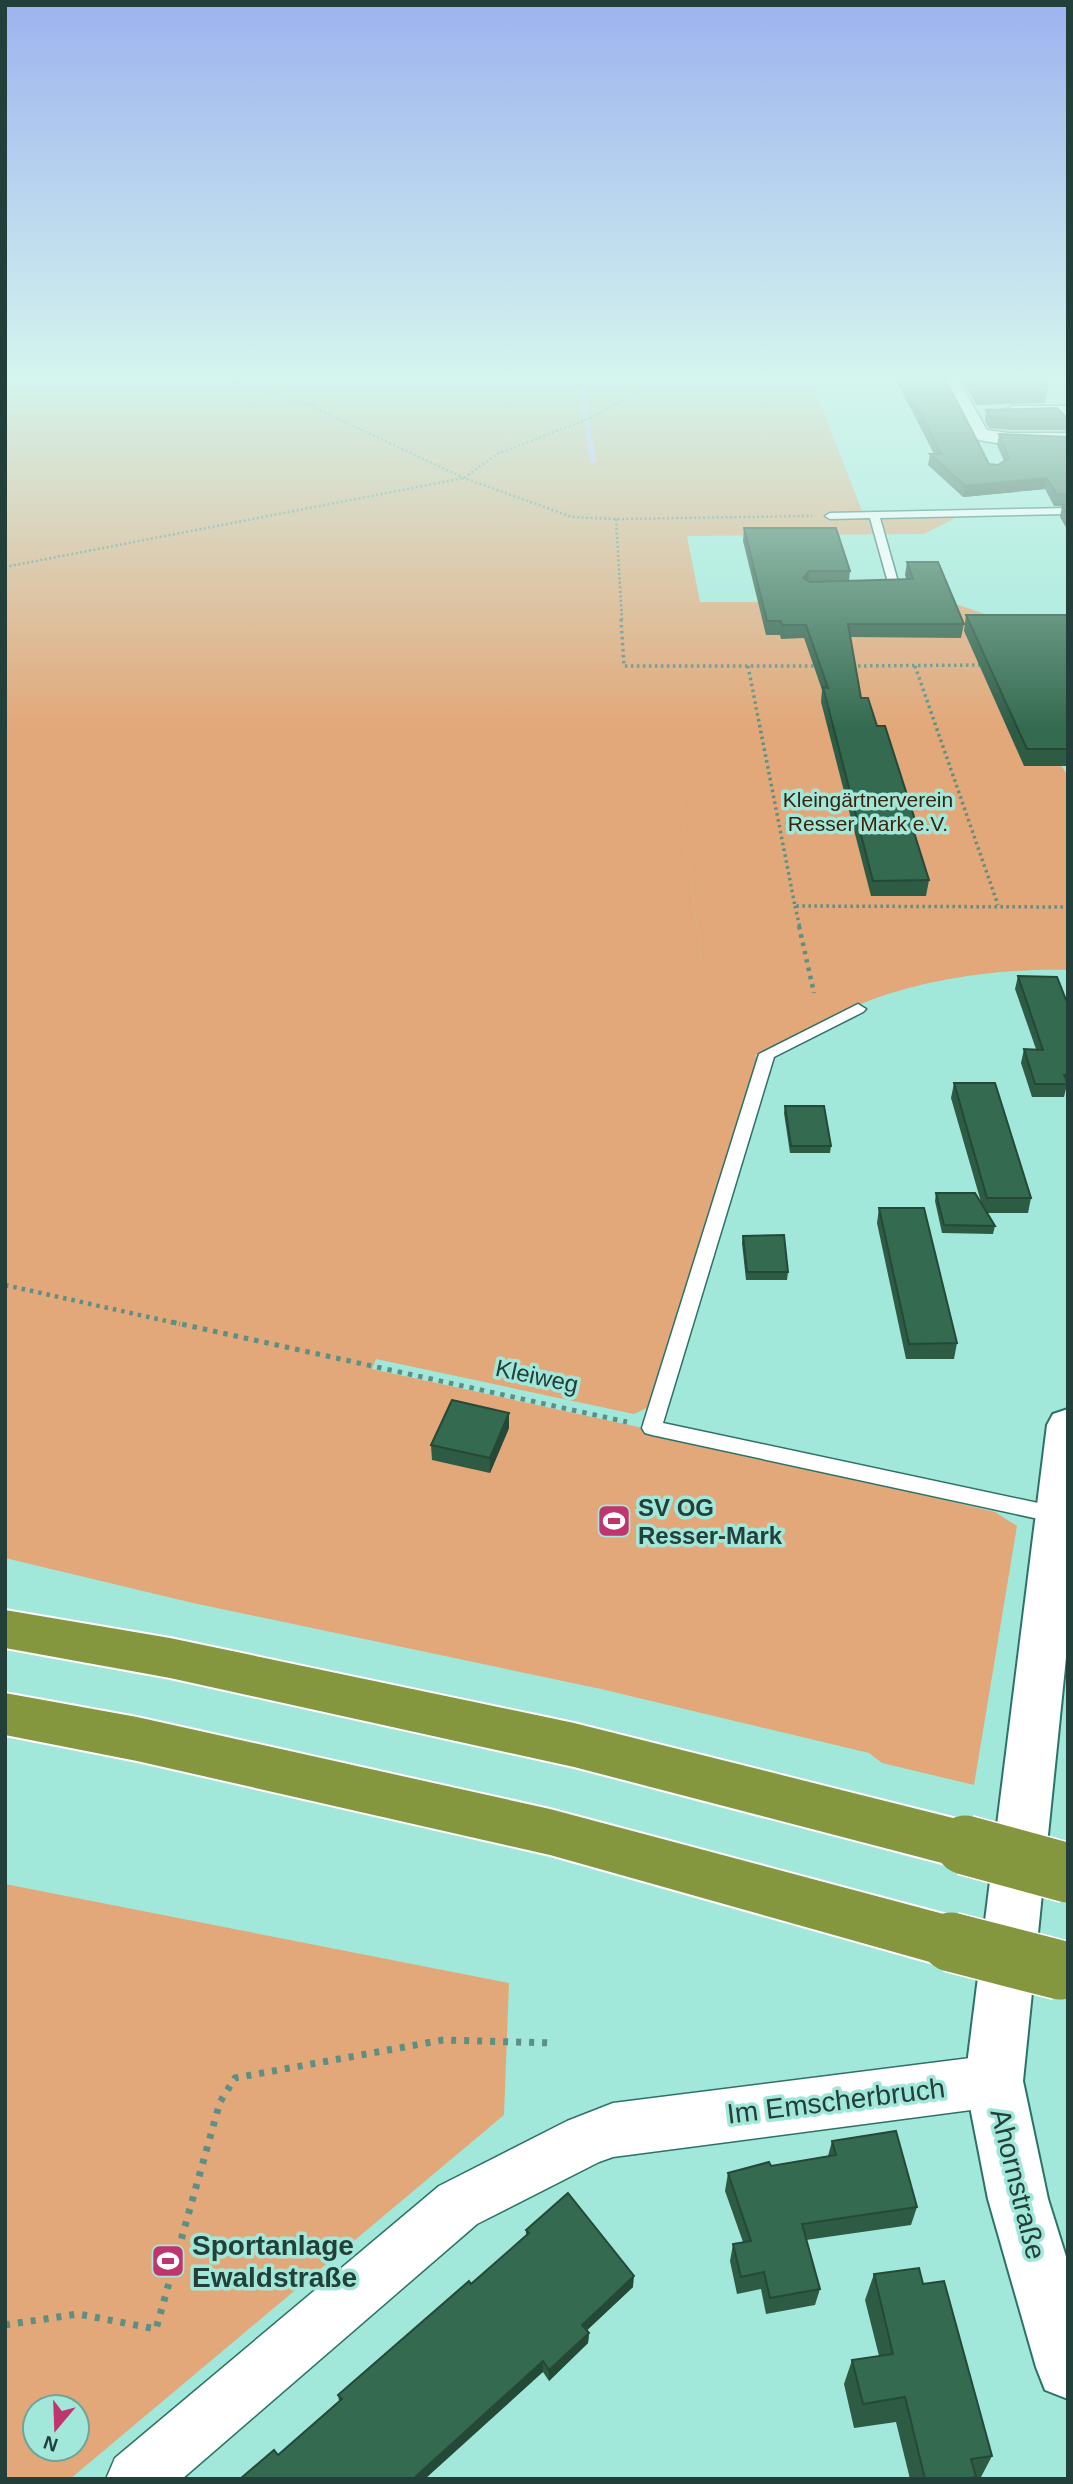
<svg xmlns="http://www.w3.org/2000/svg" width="1073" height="2484" font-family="Helvetica,sans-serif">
	<rect width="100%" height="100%" fill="#a2e8da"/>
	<!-- green -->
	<g fill="#e2a879" fill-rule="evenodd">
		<path d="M 5,380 L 811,380 L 862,511 L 969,511 L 924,534 L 687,536 L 700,602 L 950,602 L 1025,628 L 1046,742 L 1068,776 L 1068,970 C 1002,968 922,979 861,1004 C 825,1020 790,1039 754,1056 L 762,1058 L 653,1405 L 634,1414 L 376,1359 L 372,1369 L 652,1430 L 995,1512 L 1017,1526 L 974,1785 L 882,1763 L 869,1753 L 601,1689 L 193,1603 L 5,1558 ZM 666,695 L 702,963 L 702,962 Z"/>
		<path d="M 5,1884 L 509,1983 L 504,2115 L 70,2479 L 5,2479 ZM 35,2407 L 77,2407 L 77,2449 L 35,2449 Z"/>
	</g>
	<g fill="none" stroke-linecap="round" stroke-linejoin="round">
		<!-- stream -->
		<g stroke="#cab2f7" stroke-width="6">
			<path d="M 581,380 L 586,416"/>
			<path d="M 587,423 L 593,460"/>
		</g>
		<defs>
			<g id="service">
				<path d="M 1068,508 L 1068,514 L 880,518 L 900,589 C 896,594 883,594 879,589 L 889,586 L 870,518 L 830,519 L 825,516 L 830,513 Z"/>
				<path d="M 858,1004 L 866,1009 L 863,1012 L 774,1057 L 663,1423 L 1057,1507 L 1064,1509 L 1067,1515 L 1064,1521 L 1057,1523 L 652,1435 L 645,1433 L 642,1428 L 759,1054 Z"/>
			</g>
			<g id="minor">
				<path d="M 946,380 L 958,380 L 987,430 L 1008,433 L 1068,433 L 1068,445 L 1008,445 L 973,439 L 943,384 Z"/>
				<path d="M 1012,406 L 1068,406 L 1068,416 L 1006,415 L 1003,411 Z"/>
				<path d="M 994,2055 L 1012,2063 L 1020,2081 L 1012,2099 L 994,2107 L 613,2157 L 599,2162 L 477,2224 L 182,2479 L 106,2479 L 115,2458 L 439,2186 L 567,2121 L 613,2103 Z"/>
			</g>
			<path id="tertiary" d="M 1068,1409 L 1068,1638 L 1023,2081 L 1048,2199 L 1068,2263 L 1068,2399 L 1045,2390 L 1036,2367 L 988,2199 L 965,2081 L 1047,1425 L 1053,1414 Z"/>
			<g id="motorway">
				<path d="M 5,1610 L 170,1638 L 574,1723 L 965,1821 L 983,1828 L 991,1845 L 983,1862 L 965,1869 L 574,1767 L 170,1678 L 5,1648 Z"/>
				<path d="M 5,1693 L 137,1717 L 550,1809 L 951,1916 L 970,1924 L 978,1942 L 970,1960 L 951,1968 L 550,1855 L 137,1761 L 5,1735 Z"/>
			</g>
		</defs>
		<!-- service casing -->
		<use href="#service" stroke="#2c7266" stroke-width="3"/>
		<!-- minor casing -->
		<use href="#minor" stroke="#2c7266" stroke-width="3"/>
		<!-- tertiary casing -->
		<use href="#tertiary" stroke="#2c7266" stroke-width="4"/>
		<!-- motorway casing -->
		<use href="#motorway" stroke="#fff" stroke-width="4"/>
		<!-- path-far4 -->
		<g stroke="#5e8f85" stroke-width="2.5" stroke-dasharray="2 2.5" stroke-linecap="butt">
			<path d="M 226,380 L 304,403 L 464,478 L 572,517 L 616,519 L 812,516"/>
			<path d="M 616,519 L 622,620"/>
			<path d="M 5,567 L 464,478 L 497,454 L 591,418 L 658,380"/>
		</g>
		<!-- path-far3 -->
		<g stroke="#5e8f85" stroke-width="3.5" stroke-dasharray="2.5 3.5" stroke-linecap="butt">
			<path d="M 621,619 L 624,666 L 819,666"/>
			<path d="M 748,666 L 795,906 L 1068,907"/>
			<path d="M 852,666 L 984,665"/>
			<path d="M 915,666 L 998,905"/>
			<path d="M 795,906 L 800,928"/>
		</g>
		<!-- path-far2 -->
		<g stroke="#5e8f85" stroke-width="4.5" stroke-dasharray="3.5 5" stroke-linecap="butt">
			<path d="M 799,926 L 814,993"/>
			<path d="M 5,1285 L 180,1324"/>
		</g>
		<!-- path-far1 -->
		<path stroke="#5e8f85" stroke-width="5" stroke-dasharray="4.5 6" stroke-linecap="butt" d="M 172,1322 L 627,1422"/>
		<!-- path -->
		<path stroke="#5e8f85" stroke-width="7" stroke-dasharray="5 8" stroke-linecap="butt" d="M 5,2325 L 78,2314 L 156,2329 L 220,2102 L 235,2078 L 443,2040 L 552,2043"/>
		<!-- service -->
		<use href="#service" fill="#fff" fill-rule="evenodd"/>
		<!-- minor -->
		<use href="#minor" fill="#fff" fill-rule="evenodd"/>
		<!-- tertiary -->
		<use href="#tertiary" fill="#fff" fill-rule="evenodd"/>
		<!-- motorway -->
		<use href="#motorway" fill="#84973f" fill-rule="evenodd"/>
		<defs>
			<g id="motorway-bridge">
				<path d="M 965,1845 L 1068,1873"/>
				<path d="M 951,1942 L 1060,1970"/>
			</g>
		</defs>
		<!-- motorway-bridge casing -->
		<use href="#motorway-bridge" stroke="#fff" stroke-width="62" stroke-linecap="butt"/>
		<!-- motorway-bridge -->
		<use href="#motorway-bridge" stroke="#84973f" stroke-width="59"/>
	</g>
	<!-- wall -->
	<g fill="#2d5b44">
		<path d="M 898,380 L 903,380 L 989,464 L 998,465 L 1004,461 L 997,445 L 999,434 L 1068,437 L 1068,531 L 1060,517 L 1062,506 L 1054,506 L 1045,489 L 963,497 L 928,465 L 930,454 L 934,454 L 897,382 Z"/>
		<path d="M 962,380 L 1044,380 L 1048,388 L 1045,403 L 976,405 Z"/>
		<path d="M 986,410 L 1068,419 L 1066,430 L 1008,430 L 989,428 L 985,421 Z"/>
		<path d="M 744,528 L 850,571 L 849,581 L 906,579 L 905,575 L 907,562 L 964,624 L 961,638 L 850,637 L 861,698 L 877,726 L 917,826 L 915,836 L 929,880 L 926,896 L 871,896 L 821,702 L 822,690 L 804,638 L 781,639 L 780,635 L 766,635 L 743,541 Z"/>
		<path d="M 966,615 L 1068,615 L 1068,766 L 1024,766 L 964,631 Z"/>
		<path d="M 1018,976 L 1068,1005 L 1068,1089 L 1066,1089 L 1064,1097 L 1032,1097 L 1021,1063 L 1024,1049 L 1036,1049 L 1015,989 Z"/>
		<path d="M 954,1083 L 1031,1198 L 1028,1213 L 987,1213 L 995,1226 L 993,1234 L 942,1233 L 935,1201 L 936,1193 L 981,1202 L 951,1098 Z"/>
		<path d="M 785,1106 L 831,1146 L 830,1153 L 790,1153 L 784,1113 Z"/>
		<path d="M 879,1208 L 957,1343 L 954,1359 L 906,1359 L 877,1223 Z"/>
		<path d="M 743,1236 L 788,1272 L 787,1280 L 746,1280 L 742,1243 Z"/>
		<path d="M 509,1428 L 490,1473 L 432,1460 L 431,1445 Z"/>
		<path d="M 832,2141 L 917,2207 L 911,2225 L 806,2240 L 820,2289 L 815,2305 L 766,2314 L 761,2289 L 737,2294 L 730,2261 L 733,2244 L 743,2242 L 725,2191 L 728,2173 L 828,2156 Z"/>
		<path d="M 526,2230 L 633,2287 L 587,2330 L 589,2333 L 588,2343 L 549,2381 L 543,2372 L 278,2455 L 339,2401 L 338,2395 L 471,2284 L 526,2237 Z"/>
		<path d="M 874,2274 L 923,2284 L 992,2456 L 980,2479 L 910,2479 L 896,2422 L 854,2428 L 844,2384 L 852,2360 L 879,2356 L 865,2300 Z"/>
	</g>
	<!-- shaded-wall -->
	<g fill="#244a37">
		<path d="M 1047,478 L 1045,489 L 963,497 L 965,486 Z"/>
		<path d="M 809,571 L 808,585 L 803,578 Z"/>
		<path d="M 509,1413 L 509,1428 L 490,1473 L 490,1458 Z"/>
		<path d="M 634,2276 L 633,2287 L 582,2335 L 582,2325 Z"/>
		<path d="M 589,2333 L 588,2343 L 549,2381 L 549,2370 Z"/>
		<path d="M 543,2361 L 543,2372 L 425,2479 L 413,2479 Z"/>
	</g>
	<!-- building -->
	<g fill="#346a4f" stroke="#244a37" stroke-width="2">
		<path d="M 903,380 L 946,380 L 989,464 L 998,465 L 1009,458 L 999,434 L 1068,437 L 1068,495 L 1056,494 L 1047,478 L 965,486 L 930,454 L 941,454 Z"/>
		<path d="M 972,380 L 1044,380 L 1048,388 L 978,390 Z"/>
		<path d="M 1057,408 L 1068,419 L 1010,419 L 990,417 L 986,410 Z"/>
		<path d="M 1062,505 L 1068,505 L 1068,516 Z"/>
		<path d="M 744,528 L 836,528 L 850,571 L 809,571 L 803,578 L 810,582 L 913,579 L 907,562 L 938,562 L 964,624 L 848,624 L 861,698 L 868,698 L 877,726 L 885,726 L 917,826 L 912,826 L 929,880 L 873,881 L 823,687 L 828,688 L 806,625 L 782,625 L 781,621 L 767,621 Z"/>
		<path d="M 966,615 L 1068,615 L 1068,749 L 1027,749 Z"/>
		<path d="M 1018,976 L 1057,977 L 1068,1005 L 1068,1075 L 1064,1075 L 1068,1084 L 1035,1084 L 1024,1049 L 1043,1050 Z"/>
		<path d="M 954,1083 L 995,1083 L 1031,1198 L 987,1198 Z"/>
		<path d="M 785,1106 L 824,1106 L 831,1146 L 791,1146 Z"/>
		<path d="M 936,1193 L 975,1193 L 995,1226 L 944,1225 Z"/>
		<path d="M 879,1208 L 924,1208 L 957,1343 L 909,1344 Z"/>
		<path d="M 784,1235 L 788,1272 L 747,1272 L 743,1236 Z"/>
		<path d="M 452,1400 L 509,1413 L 490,1458 L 431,1445 Z"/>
		<path d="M 896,2131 L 917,2207 L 802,2224 L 820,2289 L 770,2298 L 764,2272 L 741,2277 L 733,2244 L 751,2241 L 728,2173 L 769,2162 L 771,2166 L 836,2155 L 832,2141 Z"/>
		<path d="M 568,2193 L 634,2276 L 582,2325 L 589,2333 L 549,2370 L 543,2361 L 413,2479 L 240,2479 L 274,2450 L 278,2455 L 342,2399 L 338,2395 L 469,2281 L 471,2284 L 529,2233 L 526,2230 Z"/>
		<path d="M 919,2268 L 923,2284 L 944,2281 L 992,2456 L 971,2459 L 976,2477 L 964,2479 L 925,2479 L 905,2397 L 863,2404 L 852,2360 L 893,2354 L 874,2274 Z"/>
	</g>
	<!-- sky -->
	<linearGradient id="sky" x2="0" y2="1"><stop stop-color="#9cb3ee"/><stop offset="0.52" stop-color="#d5f5ee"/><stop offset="1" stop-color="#d5f5ee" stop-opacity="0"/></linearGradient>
	<rect width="1073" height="728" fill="url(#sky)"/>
	<!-- icons -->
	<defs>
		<symbol id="stadium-square" viewBox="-11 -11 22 22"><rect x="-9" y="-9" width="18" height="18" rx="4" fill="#c0356e" stroke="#a2e8da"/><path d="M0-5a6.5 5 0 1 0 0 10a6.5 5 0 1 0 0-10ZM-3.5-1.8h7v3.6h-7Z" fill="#fff"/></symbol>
	</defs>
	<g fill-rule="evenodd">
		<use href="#stadium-square" x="595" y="1502" width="38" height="38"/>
		<use href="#stadium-square" x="149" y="2242" width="38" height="38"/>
	</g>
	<g text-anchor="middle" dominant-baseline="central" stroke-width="7" stroke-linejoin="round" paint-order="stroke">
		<!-- far-park labels -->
		<g font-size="21" fill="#3c230c" stroke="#a2e8da">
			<text x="868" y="799">Kleingärtnerverein<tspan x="868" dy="24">Resser Mark e.V.</tspan></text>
		</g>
		<!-- street labels -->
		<g font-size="24" fill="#223f39" stroke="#a2e8da">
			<text transform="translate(537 1376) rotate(12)">Kleiweg</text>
		</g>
		<!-- poi labels -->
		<g font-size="24" font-weight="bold" fill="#223f39" stroke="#a2e8da" text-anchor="start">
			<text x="638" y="1507">SV OG<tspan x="638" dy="28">Resser-Mark</tspan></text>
		</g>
		<!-- near-street labels -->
		<g font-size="28" fill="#223f39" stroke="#a2e8da">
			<text transform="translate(836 2101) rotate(-7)">Im Emscherbruch</text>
			<text transform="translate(1018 2184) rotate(76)">Ahornstraße</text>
		</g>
		<!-- near-poi labels -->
		<g font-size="28" font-weight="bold" fill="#223f39" stroke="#a2e8da" text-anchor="start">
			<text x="192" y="2245">Sportanlage<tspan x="192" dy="32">Ewaldstraße</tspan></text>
		</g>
	</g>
	<!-- border -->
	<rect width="1073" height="2484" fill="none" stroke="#223f39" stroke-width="14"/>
	<!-- north arrow -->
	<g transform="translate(56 2428) rotate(199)"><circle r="33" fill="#a2e8da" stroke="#6fa49a" stroke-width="2"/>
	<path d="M0-5L12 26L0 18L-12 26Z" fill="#c0356e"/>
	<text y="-10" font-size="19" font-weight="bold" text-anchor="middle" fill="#223f39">N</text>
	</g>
</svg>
